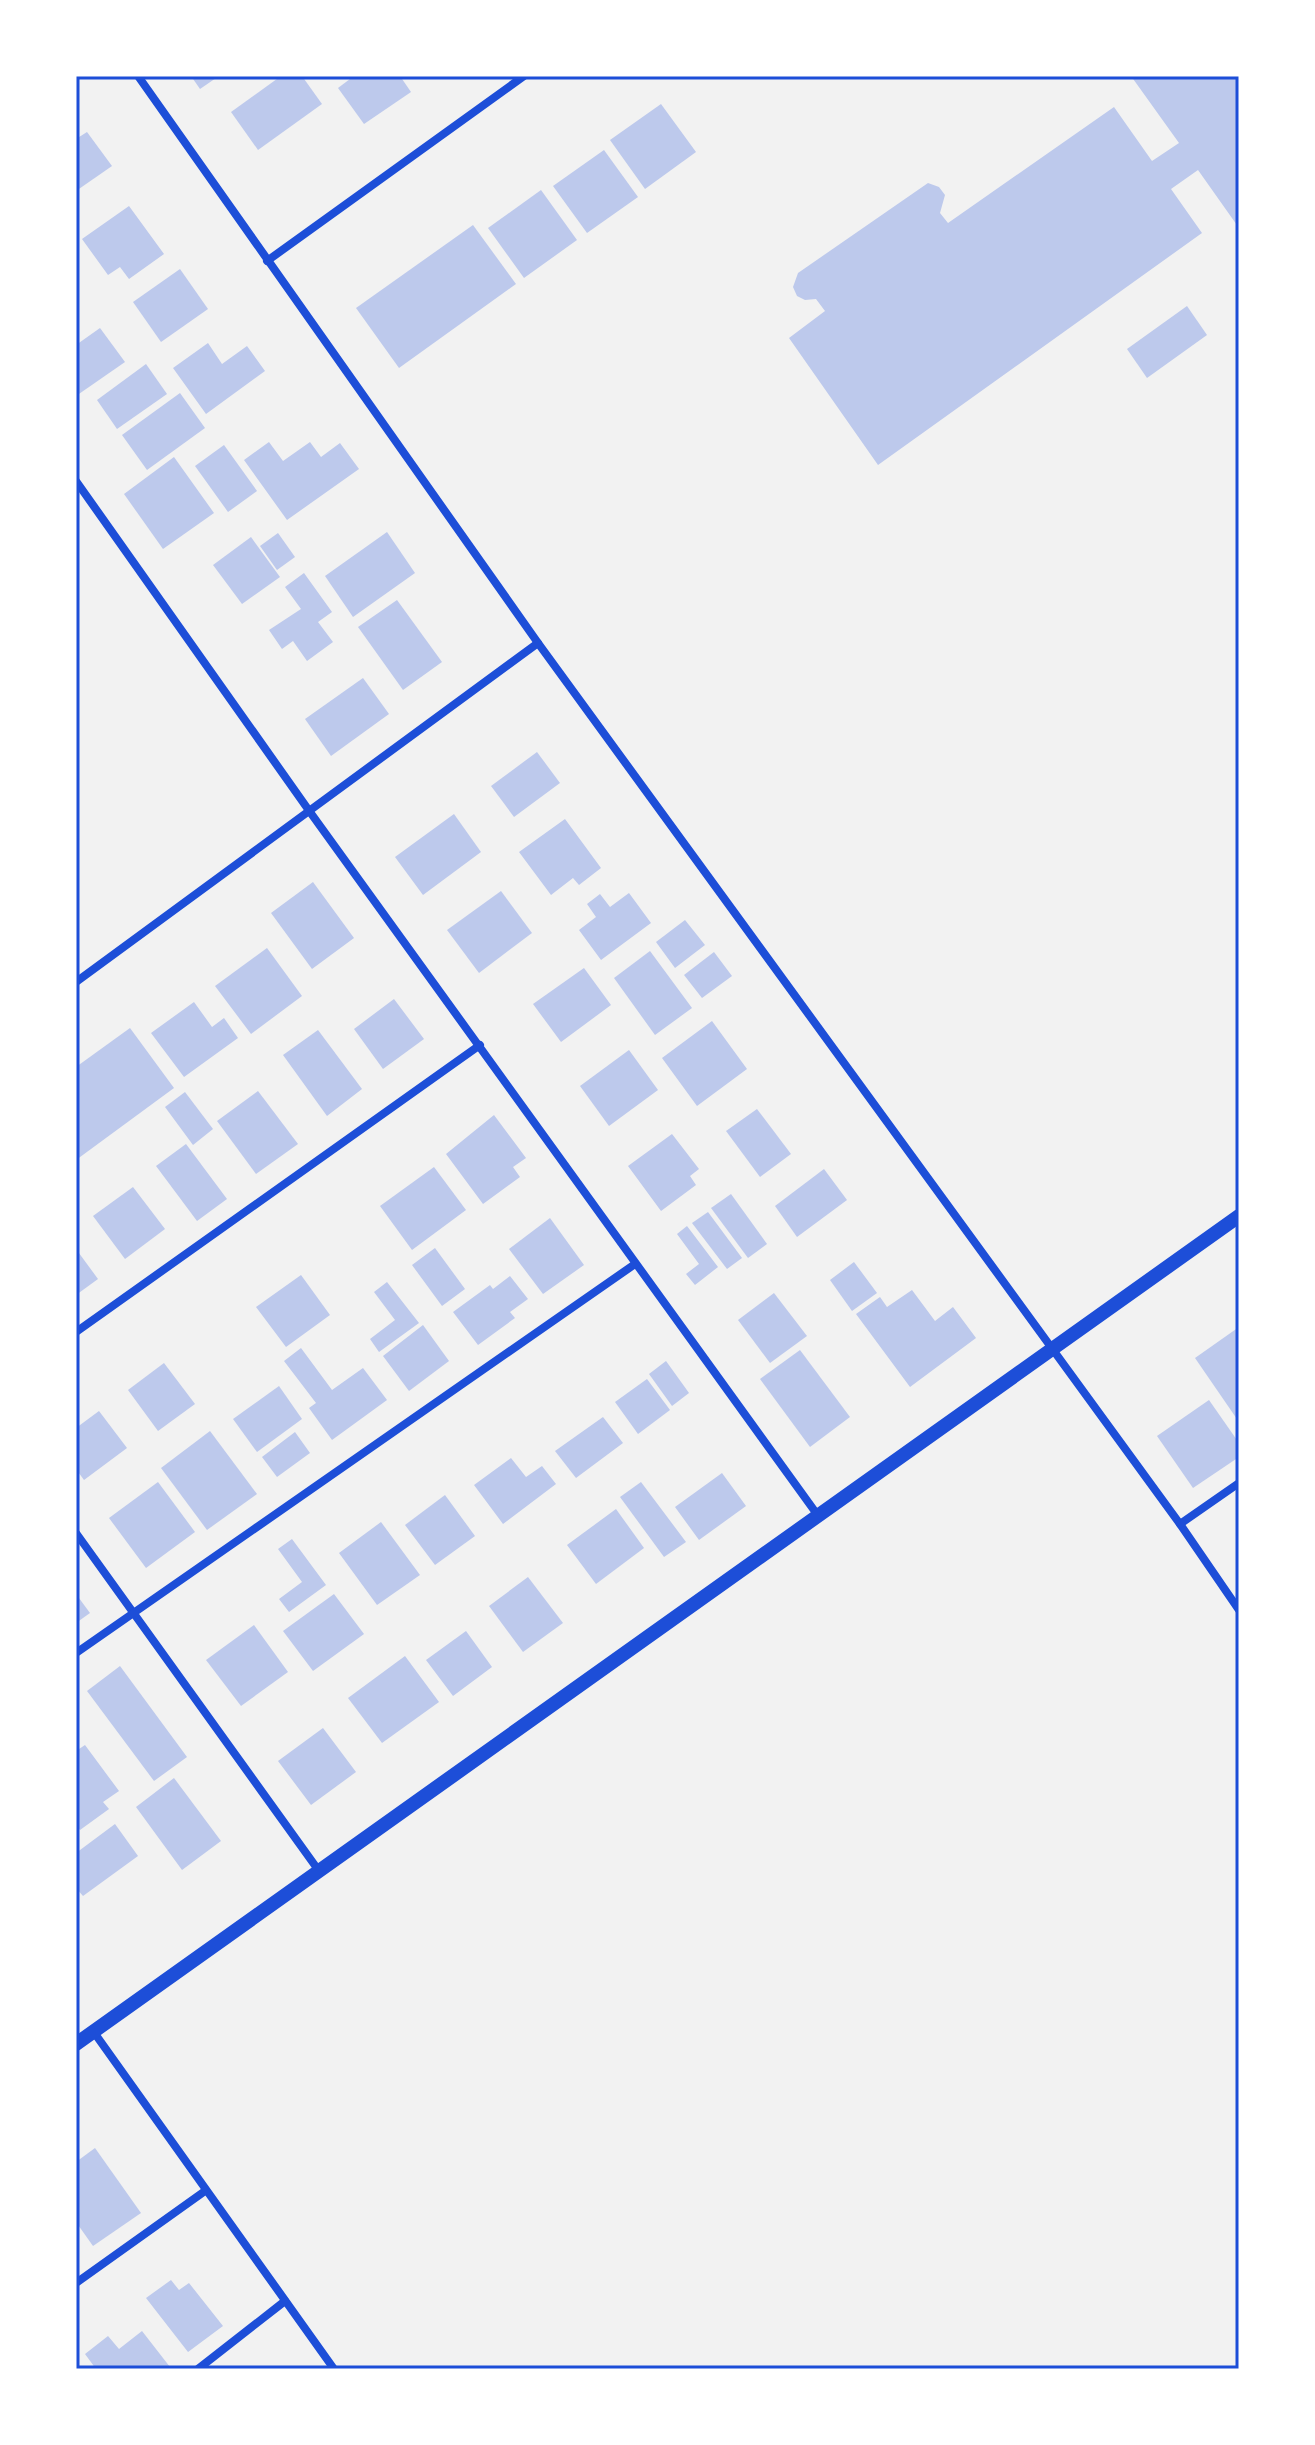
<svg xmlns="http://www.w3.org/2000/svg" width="1315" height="2445" font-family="Mulish,sans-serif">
	<rect width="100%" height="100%" fill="#f2f2f2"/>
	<!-- building -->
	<g fill="#bdc9ec">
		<path d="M 191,76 L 219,76 L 200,89 Z"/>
		<path d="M 281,76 L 302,76 L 322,104 L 258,150 L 231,112 Z"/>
		<path d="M 354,76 L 400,76 L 411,92 L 364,124 L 338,88 Z"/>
		<path d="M 1131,76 L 1239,76 L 1239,228 L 1198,170 L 1171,189 L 1202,233 L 878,465 L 789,338 L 825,311 L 816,299 L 805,300 L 797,296 L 793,287 L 798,273 L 928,183 L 939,187 L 945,195 L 940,213 L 948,223 L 1114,107 L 1152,161 L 1179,143 Z"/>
		<path d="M 661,104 L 696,152 L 645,189 L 610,140 Z"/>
		<path d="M 87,132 L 112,166 L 76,191 L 76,139 Z"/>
		<path d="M 604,150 L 638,197 L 587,233 L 553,186 Z"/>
		<path d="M 541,190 L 577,240 L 524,278 L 488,228 Z"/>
		<path d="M 129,206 L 164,254 L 129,279 L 120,267 L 108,275 L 82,239 Z"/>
		<path d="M 473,225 L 516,284 L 399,368 L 356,308 Z"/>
		<path d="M 180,269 L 208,309 L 161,342 L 133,302 Z"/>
		<path d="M 1187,306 L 1207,335 L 1147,378 L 1127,349 Z"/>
		<path d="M 100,328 L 125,362 L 76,396 L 76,345 Z"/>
		<path d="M 208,343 L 222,364 L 247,346 L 265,371 L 206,414 L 173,368 Z"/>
		<path d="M 146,364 L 167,394 L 117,429 L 97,400 Z"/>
		<path d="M 180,393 L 205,428 L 147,470 L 122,435 Z"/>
		<path d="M 269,442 L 283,461 L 310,442 L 321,457 L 340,443 L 359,469 L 287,520 L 244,460 Z"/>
		<path d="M 224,445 L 257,491 L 228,512 L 195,466 Z"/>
		<path d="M 174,457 L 214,513 L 163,549 L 124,494 Z"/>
		<path d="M 387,532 L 415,573 L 353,617 L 325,576 Z"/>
		<path d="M 278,533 L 295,557 L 277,570 L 260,546 Z"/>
		<path d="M 251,537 L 280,577 L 242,604 L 213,565 Z"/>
		<path d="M 304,573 L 332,612 L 318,622 L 333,642 L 307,661 L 293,641 L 282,649 L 269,630 L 301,609 L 285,587 Z"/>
		<path d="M 397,600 L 442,662 L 403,690 L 358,627 Z"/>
		<path d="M 363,678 L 389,714 L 331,756 L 305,719 Z"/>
		<path d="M 537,752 L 560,783 L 514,817 L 491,786 Z"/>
		<path d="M 454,814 L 481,852 L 423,895 L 395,857 Z"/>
		<path d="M 565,819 L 601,868 L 579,885 L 573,878 L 551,895 L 519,852 Z"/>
		<path d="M 313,882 L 354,938 L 312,969 L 271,913 Z"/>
		<path d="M 501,891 L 532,933 L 479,973 L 447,930 Z"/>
		<path d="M 629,893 L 651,923 L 601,960 L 579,930 L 596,917 L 587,904 L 600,894 L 610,907 Z"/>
		<path d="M 685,920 L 705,945 L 675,968 L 656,942 Z"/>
		<path d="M 267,948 L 302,996 L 251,1034 L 215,986 Z"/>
		<path d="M 650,951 L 692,1008 L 655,1035 L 614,978 Z"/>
		<path d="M 714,952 L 732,976 L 702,998 L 684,975 Z"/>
		<path d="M 584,968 L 611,1005 L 561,1042 L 533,1004 Z"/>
		<path d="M 394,999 L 424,1039 L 383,1069 L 354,1029 Z"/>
		<path d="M 194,1002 L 212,1027 L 224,1018 L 238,1038 L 184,1077 L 151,1033 Z"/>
		<path d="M 712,1021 L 747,1069 L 697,1106 L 662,1058 Z"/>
		<path d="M 130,1028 L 174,1088 L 76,1160 L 76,1067 Z"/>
		<path d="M 318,1030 L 362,1089 L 327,1116 L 283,1055 Z"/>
		<path d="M 629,1050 L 658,1090 L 609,1126 L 580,1086 Z"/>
		<path d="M 258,1091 L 298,1144 L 256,1174 L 217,1121 Z"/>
		<path d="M 185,1092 L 213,1129 L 193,1145 L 165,1107 Z"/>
		<path d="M 757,1109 L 791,1154 L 760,1177 L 726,1131 Z"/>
		<path d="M 494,1115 L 526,1158 L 513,1167 L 520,1177 L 483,1204 L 446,1154 Z"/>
		<path d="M 672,1134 L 699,1169 L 690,1176 L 696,1185 L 661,1211 L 628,1166 Z"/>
		<path d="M 186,1144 L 227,1199 L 197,1221 L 156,1166 Z"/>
		<path d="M 434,1167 L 466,1210 L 412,1250 L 380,1206 Z"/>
		<path d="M 824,1169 L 847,1200 L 797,1237 L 775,1206 Z"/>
		<path d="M 133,1187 L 165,1229 L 125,1259 L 93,1216 Z"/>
		<path d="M 731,1194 L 767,1244 L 748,1258 L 711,1208 Z"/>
		<path d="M 708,1212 L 742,1258 L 727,1269 L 692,1223 Z"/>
		<path d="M 550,1218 L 584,1265 L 543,1294 L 509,1249 Z"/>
		<path d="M 687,1226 L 718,1267 L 695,1285 L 686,1274 L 699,1264 L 677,1234 Z"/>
		<path d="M 435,1248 L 465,1289 L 442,1306 L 412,1265 Z"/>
		<path d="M 76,1249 L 98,1279 L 76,1295 Z"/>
		<path d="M 854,1262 L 877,1293 L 852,1311 L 830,1280 Z"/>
		<path d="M 301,1275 L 330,1315 L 286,1347 L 256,1307 Z"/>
		<path d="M 510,1276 L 528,1299 L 510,1312 L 515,1318 L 478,1345 L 453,1312 L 490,1285 L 493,1289 Z"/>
		<path d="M 387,1282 L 419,1323 L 379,1352 L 370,1339 L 395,1320 L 374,1292 Z"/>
		<path d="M 912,1290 L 935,1321 L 953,1307 L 976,1338 L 910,1387 L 856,1314 L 880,1297 L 887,1307 Z"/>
		<path d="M 774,1293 L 807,1336 L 770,1363 L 738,1320 Z"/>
		<path d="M 423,1325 L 449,1361 L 409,1391 L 383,1356 Z"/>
		<path d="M 1239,1327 L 1239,1422 L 1195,1358 Z"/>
		<path d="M 301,1348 L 332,1390 L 363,1368 L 387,1400 L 332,1440 L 309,1408 L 316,1403 L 284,1361 Z"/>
		<path d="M 800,1350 L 850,1417 L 810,1447 L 760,1379 Z"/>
		<path d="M 666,1361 L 689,1393 L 672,1406 L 649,1374 Z"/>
		<path d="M 164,1363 L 195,1404 L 158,1431 L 128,1390 Z"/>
		<path d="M 647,1379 L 670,1410 L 638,1434 L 615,1402 Z"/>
		<path d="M 279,1386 L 302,1419 L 257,1452 L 233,1419 Z"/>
		<path d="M 1209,1400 L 1239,1443 L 1239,1457 L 1193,1488 L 1157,1436 Z"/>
		<path d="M 99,1411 L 127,1448 L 84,1480 L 76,1469 L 76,1428 Z"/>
		<path d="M 603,1417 L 623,1443 L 576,1478 L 555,1451 Z"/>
		<path d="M 210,1431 L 257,1494 L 207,1530 L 161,1468 Z"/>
		<path d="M 295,1432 L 310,1453 L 277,1477 L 262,1457 Z"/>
		<path d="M 511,1458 L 526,1477 L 542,1466 L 556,1484 L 503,1524 L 474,1485 Z"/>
		<path d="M 722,1473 L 746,1506 L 699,1540 L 675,1507 Z"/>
		<path d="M 158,1482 L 195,1532 L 146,1568 L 109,1518 Z"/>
		<path d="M 641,1482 L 686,1542 L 664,1557 L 620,1497 Z"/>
		<path d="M 445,1495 L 475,1536 L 435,1565 L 405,1525 Z"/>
		<path d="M 616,1509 L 644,1548 L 596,1584 L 567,1545 Z"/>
		<path d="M 381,1522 L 420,1575 L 377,1605 L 339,1553 Z"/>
		<path d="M 292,1539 L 326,1585 L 289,1612 L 279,1599 L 302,1582 L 278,1549 Z"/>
		<path d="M 528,1577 L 563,1623 L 523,1652 L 489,1606 Z"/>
		<path d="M 76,1594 L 90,1613 L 76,1623 Z"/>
		<path d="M 334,1594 L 364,1634 L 313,1671 L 283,1631 Z"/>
		<path d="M 254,1625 L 288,1672 L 241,1706 L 206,1660 Z"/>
		<path d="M 466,1631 L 492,1667 L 453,1696 L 426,1660 Z"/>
		<path d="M 405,1656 L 439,1702 L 382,1743 L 348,1698 Z"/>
		<path d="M 120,1666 L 187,1757 L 154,1781 L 87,1691 Z"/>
		<path d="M 323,1728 L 356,1772 L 311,1805 L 278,1761 Z"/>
		<path d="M 85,1745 L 119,1791 L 103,1802 L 109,1809 L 80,1830 L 76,1825 L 76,1751 Z"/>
		<path d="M 174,1778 L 221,1841 L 182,1870 L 136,1807 Z"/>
		<path d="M 115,1824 L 138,1856 L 83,1896 L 76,1888 L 76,1853 Z"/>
		<path d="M 95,2148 L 141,2213 L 93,2246 L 76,2222 L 76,2162 Z"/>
		<path d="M 171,2280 L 179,2290 L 189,2283 L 223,2326 L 188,2352 L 146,2298 Z"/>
		<path d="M 142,2331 L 170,2367 L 167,2369 L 96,2369 L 85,2354 L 108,2336 L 119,2349 Z"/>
	</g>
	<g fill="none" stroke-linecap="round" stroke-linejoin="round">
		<!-- minor -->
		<g stroke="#1d4ed8" stroke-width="8">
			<path d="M 138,76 L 538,643 L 1180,1524 L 1239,1610"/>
			<path d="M 267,261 L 524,76"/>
			<path d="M 76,481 L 310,812 L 819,1517"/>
			<path d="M 76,982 L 538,643"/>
			<path d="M 76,1332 L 480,1045"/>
			<path d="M 1180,1524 L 1239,1483"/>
			<path d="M 76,1533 L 319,1871"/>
			<path d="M 76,1653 L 635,1264"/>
			<path d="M 93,2031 L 334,2369"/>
			<path d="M 76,2283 L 205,2191"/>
			<path d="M 198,2369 L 285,2301"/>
		</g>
		<!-- tertiary -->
		<path stroke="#1d4ed8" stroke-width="14" d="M 76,2044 L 1239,1216"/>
	</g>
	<!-- border -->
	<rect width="1315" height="2445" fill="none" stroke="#ffffff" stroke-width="156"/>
	<rect x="78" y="78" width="1159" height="2289" fill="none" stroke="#1d4ed8" stroke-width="3"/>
</svg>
